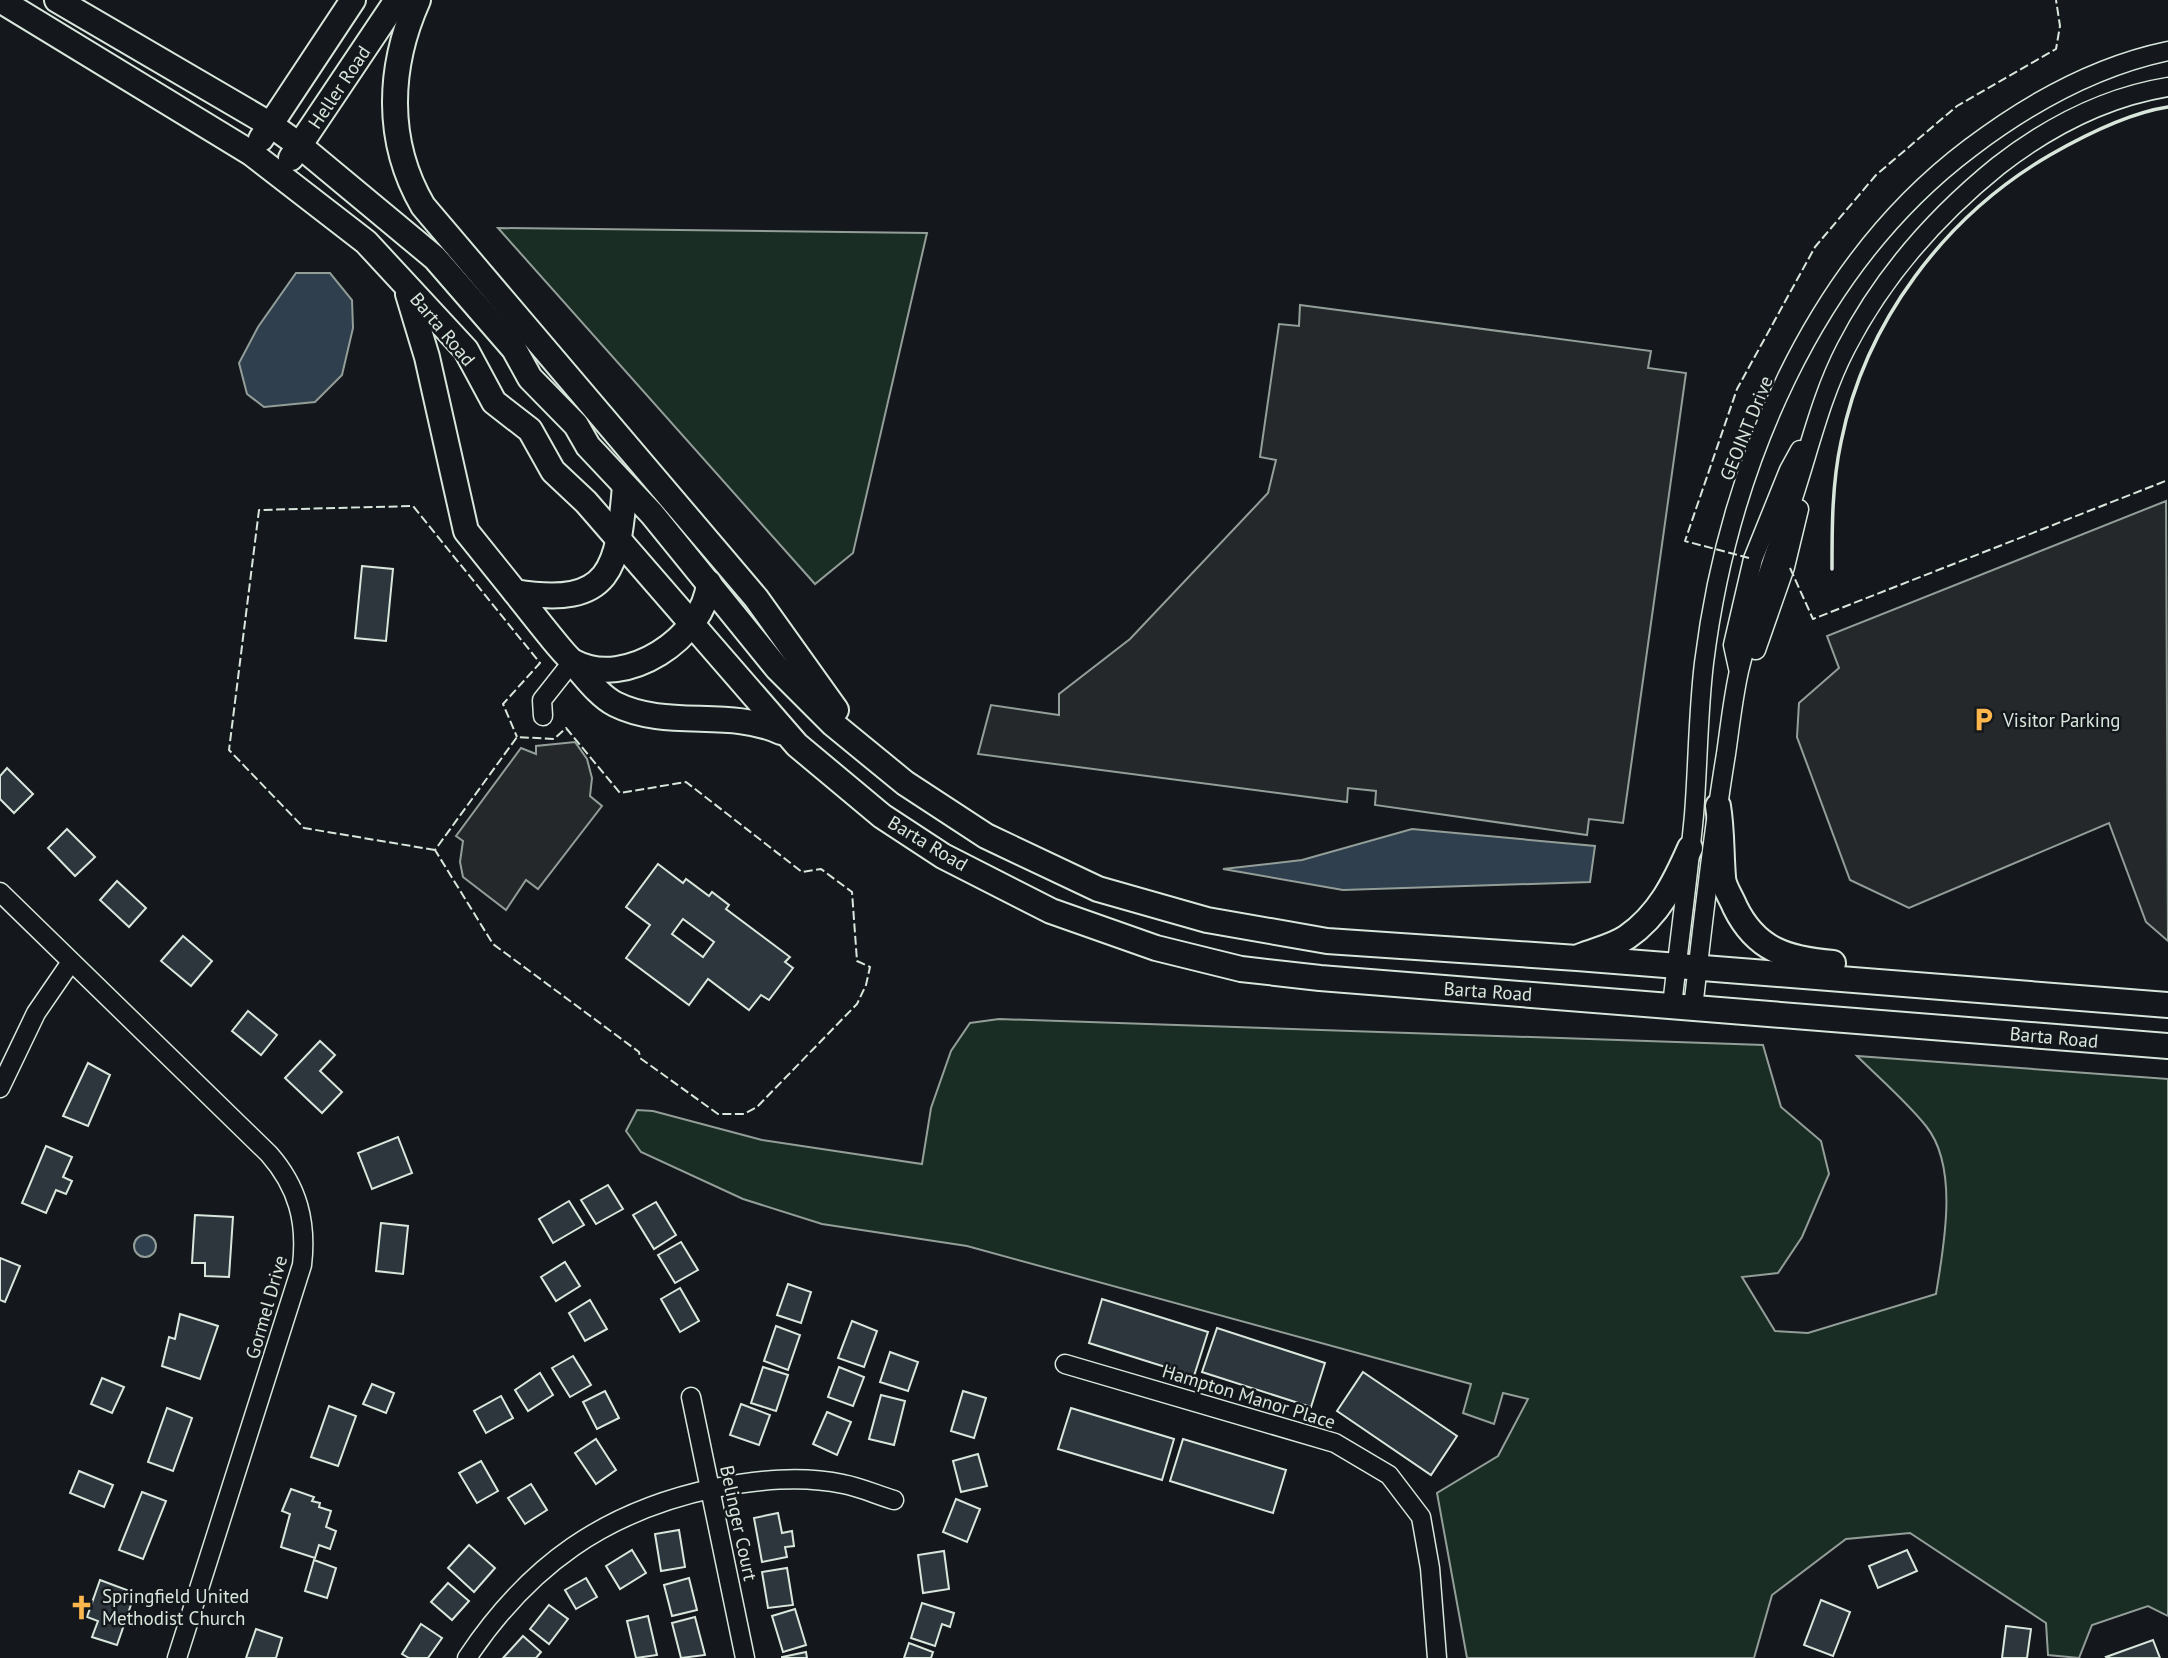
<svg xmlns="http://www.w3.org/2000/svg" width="2168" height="1658" font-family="'PT Sans',sans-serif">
	<rect width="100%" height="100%" fill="#14181c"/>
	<!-- green -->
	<g fill="#1a2d24" stroke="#939e99" stroke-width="2">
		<path d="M 498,228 L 927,233 L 853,553 L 815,584 Z"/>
		<path d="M 999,1019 L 1763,1045 L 1781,1107 L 1821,1141 L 1829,1174 L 1802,1237 L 1778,1273 L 1742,1277 L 1775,1331 L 1808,1333 L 1936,1294 C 1944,1245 1959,1167 1926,1126 C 1906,1101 1880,1079 1857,1056 L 2168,1079 L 2168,1616 L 2148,1606 L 2092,1625 L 2079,1658 L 2048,1655 L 2046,1623 L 1910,1533 L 1846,1539 L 1772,1595 L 1754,1658 L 1467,1658 L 1437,1493 L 1498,1456 L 1528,1399 L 1503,1393 L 1494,1424 L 1463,1413 L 1471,1384 L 967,1246 L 822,1224 L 743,1199 L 641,1152 L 626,1131 L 637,1110 L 653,1111 L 762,1140 L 922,1164 L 931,1108 L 951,1051 L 970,1023 Z"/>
	</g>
	<!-- parking -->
	<g fill="#24282b" stroke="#939e99" stroke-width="2">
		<path d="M 1300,305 L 1651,351 L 1648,368 L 1686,373 L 1623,823 L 1589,819 L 1587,835 L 1375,805 L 1376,791 L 1348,788 L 1347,802 L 978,754 L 991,705 L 1059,715 L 1059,694 L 1130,639 L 1268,493 L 1276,460 L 1260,457 L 1279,324 L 1299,326 Z"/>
		<path d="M 2166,501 L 2168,941 L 2146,922 L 2109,823 L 1909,908 L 1850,880 L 1797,737 L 1799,703 L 1839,668 L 1827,636 Z"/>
		<path d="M 575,742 L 587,759 L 592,778 L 590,796 L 602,806 L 538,889 L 526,880 L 506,910 L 463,877 L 460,862 L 463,841 L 456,836 L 521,748 L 536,754 L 536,746 Z"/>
	</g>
	<!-- water -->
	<g fill="#2f3f4d" stroke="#939e99" stroke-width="2">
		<path d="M 296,273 L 330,273 L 352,300 L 353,328 L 342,375 L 315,402 L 264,407 L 247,394 L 239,363 L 258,327 Z"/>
		<path d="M 1412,829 L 1595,846 L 1590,882 L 1343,890 L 1223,869 L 1302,860 Z"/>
		<circle cx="145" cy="1246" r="11"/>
	</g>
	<!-- building -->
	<g fill="#2c363c" stroke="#d8e6dc" stroke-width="2" fill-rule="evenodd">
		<path d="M 362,566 L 393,569 L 386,641 L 355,638 Z"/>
		<path d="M 7,768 L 33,794 L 14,813 L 0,799 L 0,776 Z"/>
		<path d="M 67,829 L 95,857 L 75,876 L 48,848 Z"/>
		<path d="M 658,864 L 683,883 L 686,879 L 709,896 L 712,892 L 729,905 L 726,909 L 790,957 L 785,962 L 793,968 L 769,1000 L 761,995 L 749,1010 L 708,979 L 689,1005 L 626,958 L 650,925 L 626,907 ZM 683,919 L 714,942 L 703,957 L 672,934 Z"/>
		<path d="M 117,881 L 146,908 L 129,927 L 100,900 Z"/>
		<path d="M 183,936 L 212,961 L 191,986 L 161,961 Z"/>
		<path d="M 248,1011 L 277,1035 L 261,1055 L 232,1031 Z"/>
		<path d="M 320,1041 L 335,1055 L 320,1071 L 342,1092 L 322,1113 L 285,1078 Z"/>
		<path d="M 88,1063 L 110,1075 L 88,1126 L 63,1116 Z"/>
		<path d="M 398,1137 L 412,1173 L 372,1189 L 358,1153 Z"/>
		<path d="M 46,1146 L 72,1157 L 63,1177 L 72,1181 L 66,1194 L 56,1190 L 46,1213 L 22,1203 Z"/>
		<path d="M 608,1185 L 623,1209 L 596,1224 L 581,1200 Z"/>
		<path d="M 569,1201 L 584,1225 L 553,1243 L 539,1219 Z"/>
		<path d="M 656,1202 L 676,1235 L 654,1249 L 633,1215 Z"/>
		<path d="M 195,1215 L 233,1217 L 229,1277 L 205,1276 L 205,1263 L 192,1263 Z"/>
		<path d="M 381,1223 L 408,1226 L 403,1274 L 376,1271 Z"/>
		<path d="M 681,1242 L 698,1270 L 675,1283 L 658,1255 Z"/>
		<path d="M 0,1258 L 20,1266 L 5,1302 L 0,1300 Z"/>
		<path d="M 565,1262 L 580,1286 L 556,1301 L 541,1277 Z"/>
		<path d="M 788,1284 L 811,1292 L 801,1323 L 777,1315 Z"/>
		<path d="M 680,1288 L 699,1321 L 680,1332 L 661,1299 Z"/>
		<path d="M 1102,1299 L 1208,1332 L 1194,1376 L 1089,1343 Z"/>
		<path d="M 590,1300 L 607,1329 L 585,1341 L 569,1313 Z"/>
		<path d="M 180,1314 L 218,1326 L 200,1379 L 162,1366 L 169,1337 L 175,1339 Z"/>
		<path d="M 852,1321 L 877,1331 L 864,1367 L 838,1358 Z"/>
		<path d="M 776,1326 L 800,1335 L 788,1370 L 764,1361 Z"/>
		<path d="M 1217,1328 L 1325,1363 L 1311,1407 L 1202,1372 Z"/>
		<path d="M 890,1352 L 918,1362 L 908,1391 L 880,1382 Z"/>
		<path d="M 573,1356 L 591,1385 L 570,1397 L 552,1368 Z"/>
		<path d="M 763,1367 L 788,1375 L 776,1411 L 751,1403 Z"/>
		<path d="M 839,1367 L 864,1377 L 853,1406 L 828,1397 Z"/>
		<path d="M 1363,1372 L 1457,1436 L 1431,1475 L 1337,1411 Z"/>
		<path d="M 540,1373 L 553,1395 L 528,1411 L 515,1390 Z"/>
		<path d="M 102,1378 L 124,1387 L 112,1413 L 91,1404 Z"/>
		<path d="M 372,1384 L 394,1393 L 386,1413 L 363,1404 Z"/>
		<path d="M 605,1391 L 619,1418 L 597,1429 L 583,1402 Z"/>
		<path d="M 963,1391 L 986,1398 L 974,1438 L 951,1431 Z"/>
		<path d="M 881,1395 L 905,1401 L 894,1445 L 869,1439 Z"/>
		<path d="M 501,1396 L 513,1418 L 486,1433 L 474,1411 Z"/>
		<path d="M 741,1404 L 770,1415 L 759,1445 L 730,1435 Z"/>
		<path d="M 329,1406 L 356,1416 L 338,1466 L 311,1457 Z"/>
		<path d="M 167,1408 L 192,1418 L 173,1471 L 148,1462 Z"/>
		<path d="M 1071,1408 L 1174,1439 L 1162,1480 L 1058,1449 Z"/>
		<path d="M 827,1412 L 851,1422 L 837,1455 L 813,1444 Z"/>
		<path d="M 596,1439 L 616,1470 L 596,1484 L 575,1453 Z"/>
		<path d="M 1183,1439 L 1286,1470 L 1273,1513 L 1170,1481 Z"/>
		<path d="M 978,1454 L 987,1486 L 961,1492 L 953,1461 Z"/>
		<path d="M 481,1461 L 498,1491 L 477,1503 L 459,1473 Z"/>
		<path d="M 79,1471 L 113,1485 L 104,1507 L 70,1493 Z"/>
		<path d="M 531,1484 L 547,1510 L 525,1524 L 508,1498 Z"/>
		<path d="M 291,1489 L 314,1497 L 312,1501 L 320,1503 L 319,1507 L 331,1511 L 326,1527 L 336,1531 L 330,1549 L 319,1545 L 315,1558 L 281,1547 L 290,1514 L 282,1511 Z"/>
		<path d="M 142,1492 L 166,1501 L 143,1559 L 119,1550 Z"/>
		<path d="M 956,1499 L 980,1509 L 967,1542 L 943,1532 Z"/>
		<path d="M 778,1513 L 782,1533 L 792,1531 L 794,1546 L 785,1547 L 787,1557 L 762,1562 L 754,1518 Z"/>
		<path d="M 679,1530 L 685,1567 L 661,1571 L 655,1534 Z"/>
		<path d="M 469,1545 L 495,1568 L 474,1592 L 448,1568 Z"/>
		<path d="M 632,1550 L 646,1573 L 620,1589 L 606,1566 Z"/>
		<path d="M 1907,1550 L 1917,1571 L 1878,1588 L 1869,1566 Z"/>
		<path d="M 944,1551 L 949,1589 L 923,1593 L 918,1555 Z"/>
		<path d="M 314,1560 L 336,1568 L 327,1598 L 305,1591 Z"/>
		<path d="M 787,1568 L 793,1605 L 768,1608 L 762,1572 Z"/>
		<path d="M 586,1578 L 597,1597 L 576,1609 L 565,1590 Z"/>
		<path d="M 689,1578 L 697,1610 L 672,1616 L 664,1585 Z"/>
		<path d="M 100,1580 L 135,1593 L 117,1645 L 92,1637 L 98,1621 L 87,1617 Z"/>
		<path d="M 448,1583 L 469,1601 L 452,1620 L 431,1602 Z"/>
		<path d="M 1821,1600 L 1850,1612 L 1833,1656 L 1804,1645 Z"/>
		<path d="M 922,1603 L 954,1613 L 950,1627 L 942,1624 L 935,1646 L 911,1638 Z"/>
		<path d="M 549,1605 L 568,1619 L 549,1644 L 530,1629 Z"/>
		<path d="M 795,1609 L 806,1645 L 783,1652 L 772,1616 Z"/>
		<path d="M 648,1616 L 657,1655 L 636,1658 L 627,1621 Z"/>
		<path d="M 695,1617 L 705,1655 L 681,1658 L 672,1623 Z"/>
		<path d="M 421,1624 L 442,1638 L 428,1658 L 409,1658 L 402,1654 Z"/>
		<path d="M 2006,1626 L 2031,1629 L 2027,1658 L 2002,1658 Z"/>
		<path d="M 256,1629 L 282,1638 L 276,1658 L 246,1658 Z"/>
		<path d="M 523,1636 L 541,1652 L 536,1658 L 503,1658 Z"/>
		<path d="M 2153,1640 L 2160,1658 L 2107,1658 L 2106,1657 Z"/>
		<path d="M 909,1643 L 933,1652 L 931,1658 L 904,1658 Z"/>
		<path d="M 806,1652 L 807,1658 L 782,1658 L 782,1657 Z"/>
	</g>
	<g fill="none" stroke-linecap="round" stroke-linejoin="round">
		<defs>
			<g id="street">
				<path d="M 1756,650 L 1785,567 L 1799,509"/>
				<path d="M 1738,668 L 1733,645 L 1753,559 L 1789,470 L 1800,450"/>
				<path d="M 543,716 L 542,700 L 572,662"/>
				<path d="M 0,892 L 269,1154 C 298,1187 307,1222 302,1265 L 177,1658"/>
				<path d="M 1672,1006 C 1679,942 1688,879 1694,815 C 1698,764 1698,713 1704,663 C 1728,470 1812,267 1970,148 C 2028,104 2096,66 2168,51"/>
				<path d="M 1693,1008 C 1703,923 1712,838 1726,754 C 1730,726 1733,698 1739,671 C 1753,613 1774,558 1792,501 C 1809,450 1821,396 1846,348 C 1883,276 1935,217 1998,166 C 2047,128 2106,97 2168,87"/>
				<path d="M 0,1088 L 36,1013 L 71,962"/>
				<path d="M 1065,1364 L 1335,1443 L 1389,1475 L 1421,1517 L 1430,1568 L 1437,1658"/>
				<path d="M 691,1397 L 745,1658"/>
				<path d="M 467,1658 C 529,1565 605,1511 715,1488 C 757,1480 801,1475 843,1484 C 860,1487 877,1495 894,1500"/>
			</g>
			<g id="secondary">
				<path d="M 0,0 L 251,153 L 366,242 L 466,350 L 494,402 L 530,430 L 553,471 L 586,502 L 797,745 L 882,816 L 943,856 L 1051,911 L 1156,948 L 1241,969 L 1320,978 L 2168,1046"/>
				<path d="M 57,0 L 271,125 L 299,145 L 435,258 L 514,349 L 530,378 L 576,425 L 588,446 L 652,514 L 777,668 L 833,724 L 905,783 L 986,836 L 1098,889 L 1207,920 L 1327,941 L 1577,958 L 2168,1005"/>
				<path d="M 418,0 C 388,67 385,141 423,206 L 756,598 L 836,710"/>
				<path d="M 261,139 L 353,0"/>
				<path d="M 291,158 L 397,0"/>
				<path d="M 408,294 L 427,357 L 466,531 L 515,592 C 612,608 618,568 625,486"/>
				<path d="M 515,592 C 524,603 566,658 574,662 C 626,690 704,637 709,583"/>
				<path d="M 572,662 C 585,676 598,695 615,704 C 667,730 729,708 781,732"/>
				<path d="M 1718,806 C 1722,830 1721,852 1723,877 C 1723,886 1731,897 1735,907 C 1756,950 1787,959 1833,963"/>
				<path d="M 1581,956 C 1596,950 1614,946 1627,937 C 1659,915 1675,882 1690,848"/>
			</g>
		</defs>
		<!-- street casing -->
		<use href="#street" stroke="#d8e6dc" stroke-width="21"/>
		<!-- secondary casing -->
		<use href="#secondary" stroke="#d8e6dc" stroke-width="28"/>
		<!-- street -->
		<use href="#street" stroke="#14181c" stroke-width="18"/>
		<!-- secondary -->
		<use href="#secondary" stroke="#14181c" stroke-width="24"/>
		<!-- fence -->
		<g stroke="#d8e6dc" stroke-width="2" stroke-dasharray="9 3.5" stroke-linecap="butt">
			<path d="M 1749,558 L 1685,541 L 1737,389 L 1815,247 L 1876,175 L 1957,106 L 2056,49 L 2060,26 L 2056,0"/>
			<path d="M 1790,568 L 1813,619 L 2168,480"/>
			<path d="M 566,728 L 620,793 L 686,782 L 802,872 L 821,869 L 852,892 L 857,961 L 870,967 L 866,985 L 857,1004 L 757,1107 L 744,1114 L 718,1114 L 640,1058 L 639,1052 L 493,944 L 435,850 L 517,737 L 554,739 Z"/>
			<path d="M 435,850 L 304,828 L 229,750 L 259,510 L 413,506 L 540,663 L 503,704 L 517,737"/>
		</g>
		<!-- wall -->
		<path stroke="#d8e6dc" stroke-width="3.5" d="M 1832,569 C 1832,527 1832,484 1841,442 C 1865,322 1945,216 2050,155 C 2085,135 2128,113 2168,107"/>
	</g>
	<!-- icons -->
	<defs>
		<symbol id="parking-bare" viewBox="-9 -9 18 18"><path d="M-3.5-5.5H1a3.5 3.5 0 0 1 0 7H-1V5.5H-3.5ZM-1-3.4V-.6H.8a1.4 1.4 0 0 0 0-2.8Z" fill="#ffb74d" stroke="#14181c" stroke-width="2.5" paint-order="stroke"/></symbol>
		<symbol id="church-bare" viewBox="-9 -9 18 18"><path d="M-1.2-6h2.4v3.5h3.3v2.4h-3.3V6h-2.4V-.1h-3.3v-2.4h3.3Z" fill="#ffb74d" stroke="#14181c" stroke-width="2.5" paint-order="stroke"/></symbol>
	</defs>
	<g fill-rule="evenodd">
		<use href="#parking-bare" x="1966" y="702" width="35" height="35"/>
		<use href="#church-bare" x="64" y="1590" width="35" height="35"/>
	</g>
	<g text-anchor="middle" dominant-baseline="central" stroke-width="5" stroke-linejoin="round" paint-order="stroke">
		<!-- street labels -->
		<g font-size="19" fill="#d8e6dc" stroke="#14181c">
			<text transform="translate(339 87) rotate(-56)">Heller Road</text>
			<text transform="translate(443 329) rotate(50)">Barta Road</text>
			<text transform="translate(1746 428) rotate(-68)">GEOINT Drive</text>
			<text transform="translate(928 843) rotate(31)">Barta Road</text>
			<text transform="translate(1488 991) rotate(4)">Barta Road</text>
			<text transform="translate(2054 1037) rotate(5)">Barta Road</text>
			<text transform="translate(266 1307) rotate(-74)">Gormel Drive</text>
			<text transform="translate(1249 1396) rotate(17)">Hampton Manor Place</text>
			<text transform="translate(739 1523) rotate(78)">Belinger Court</text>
		</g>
		<!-- poi labels -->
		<g font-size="19" fill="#d8e6dc" stroke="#14181c" text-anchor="start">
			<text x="2003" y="720">Visitor Parking</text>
			<text x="102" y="1596">Springfield United<tspan x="102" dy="22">Methodist Church</tspan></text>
		</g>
	</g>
</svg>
